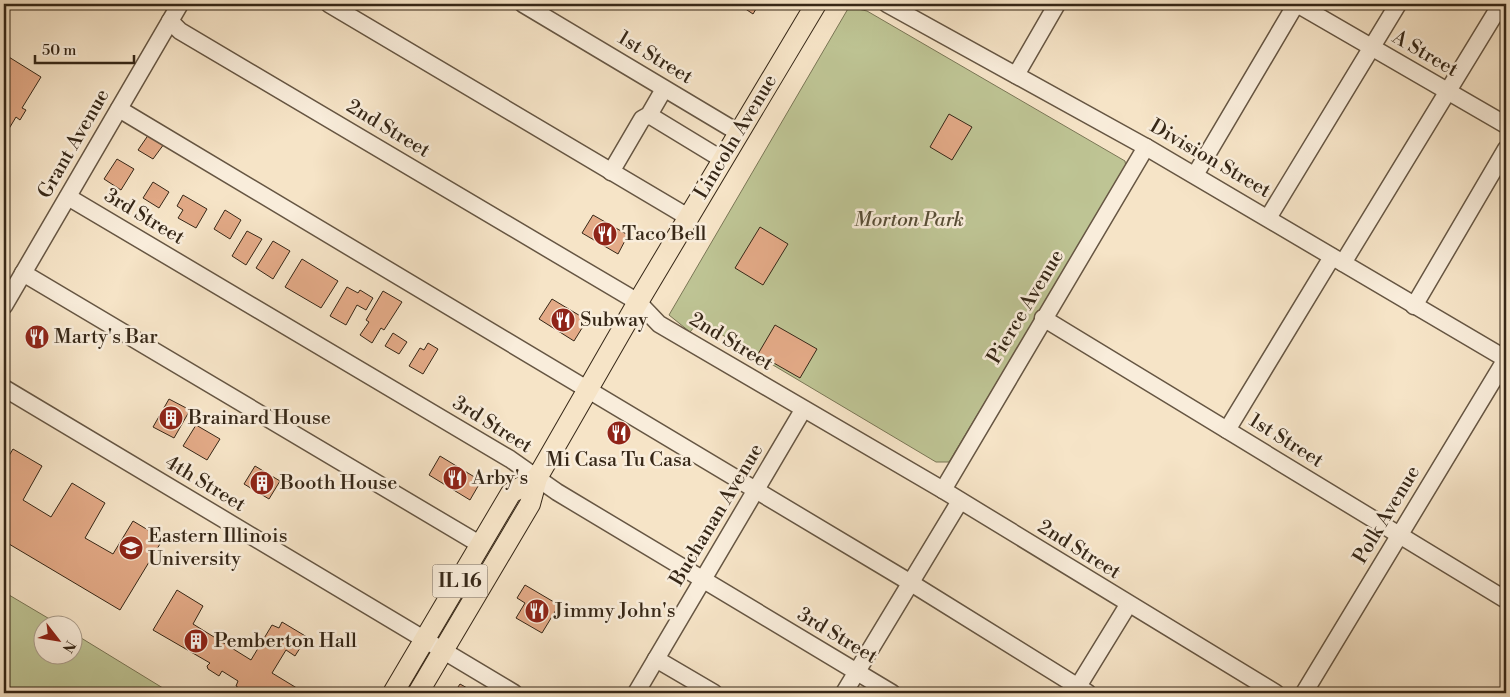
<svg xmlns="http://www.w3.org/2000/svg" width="1510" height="697" font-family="'Libre Bodoni',serif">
	<rect width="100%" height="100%" fill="#f6e4c7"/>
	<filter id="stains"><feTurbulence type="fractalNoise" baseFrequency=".004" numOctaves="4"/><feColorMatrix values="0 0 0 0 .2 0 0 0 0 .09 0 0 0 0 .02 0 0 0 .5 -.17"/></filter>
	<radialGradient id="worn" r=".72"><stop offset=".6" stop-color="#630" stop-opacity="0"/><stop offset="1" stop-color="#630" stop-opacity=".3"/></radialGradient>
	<!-- green -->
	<g fill="#bec494" stroke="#7a7656">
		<path d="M 849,7 L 867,11 L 1125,161 L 1126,167 L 949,462 L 936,462 L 699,321 L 690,332 L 669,315 Z"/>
		<path d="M 4,592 L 58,624 L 42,624 L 42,654 L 72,654 L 73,633 L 171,693 L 4,693 Z"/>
	</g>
	<!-- building -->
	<g fill="#e3aa87" stroke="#362717">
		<path d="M 738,4 L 759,4 L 753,14 Z"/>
		<path d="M 4,54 L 41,77 L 22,108 L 26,110 L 20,120 L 16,117 L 4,137 L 4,91 L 7,85 L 4,82 Z"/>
		<path d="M 949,114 L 972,127 L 952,160 L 930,147 Z"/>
		<path d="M 149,134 L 164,144 L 153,159 L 138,150 Z"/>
		<path d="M 117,159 L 134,169 L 121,190 L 104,179 Z"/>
		<path d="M 153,182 L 169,192 L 159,208 L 143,198 Z"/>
		<path d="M 183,195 L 207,209 L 196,228 L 178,218 L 183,210 L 177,206 Z"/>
		<path d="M 225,210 L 241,220 L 230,239 L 214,229 Z"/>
		<path d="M 593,215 L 628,235 L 618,254 L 582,233 Z"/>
		<path d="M 760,227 L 788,244 L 763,285 L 735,268 Z"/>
		<path d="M 247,231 L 262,239 L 246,265 L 232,256 Z"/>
		<path d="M 273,241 L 290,251 L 273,279 L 256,268 Z"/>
		<path d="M 302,259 L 338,281 L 321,308 L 285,287 Z"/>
		<path d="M 347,287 L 358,293 L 360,290 L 373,298 L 366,310 L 357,305 L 346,325 L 330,316 Z"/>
		<path d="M 383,291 L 402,302 L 384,330 L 381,328 L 372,343 L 360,335 L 369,322 L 366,320 Z"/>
		<path d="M 552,299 L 587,320 L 574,341 L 539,319 Z"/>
		<path d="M 775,325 L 817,349 L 800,378 L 758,354 Z"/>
		<path d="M 393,333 L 407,342 L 399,354 L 385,346 Z"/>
		<path d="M 428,343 L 438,349 L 423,374 L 409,366 L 420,348 L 424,350 Z"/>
		<path d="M 169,399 L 190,410 L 174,438 L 153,427 Z"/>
		<path d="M 196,425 L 220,439 L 207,460 L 183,446 Z"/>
		<path d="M 13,449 L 42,466 L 23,500 L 51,517 L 72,483 L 105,503 L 85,538 L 113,554 L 133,521 L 163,539 L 120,610 L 4,541 L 4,464 Z"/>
		<path d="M 440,456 L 481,481 L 470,500 L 429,475 Z"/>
		<path d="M 255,466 L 280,481 L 269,499 L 244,484 Z"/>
		<path d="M 525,585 L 559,605 L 542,633 L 516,618 L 525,603 L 517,598 Z"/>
		<path d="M 177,590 L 203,606 L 193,624 L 251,660 L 272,625 L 279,628 L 282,622 L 307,637 L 295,656 L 286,650 L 272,673 L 305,693 L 247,693 L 236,686 L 238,681 L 222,671 L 219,676 L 208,669 L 207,666 L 210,663 L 153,630 Z"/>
		<path d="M 460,684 L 476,693 L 454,693 Z"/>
	</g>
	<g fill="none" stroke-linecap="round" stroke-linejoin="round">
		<defs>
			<g id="minor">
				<path d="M 329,4 L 688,217"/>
				<path d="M 523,4 L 739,133"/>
				<path d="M 887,4 L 1146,147 L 1506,359"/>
				<path d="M 1297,4 L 1506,125"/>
				<path d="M 170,21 L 180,31 L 638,302 L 659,324 L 943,490 L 1276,693"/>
				<path d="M 1016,75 L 1057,4"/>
				<path d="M 119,109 L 911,583 L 1088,693"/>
				<path d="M 649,115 L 723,160"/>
				<path d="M 611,172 L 642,119 L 649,115 L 664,89"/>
				<path d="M 1195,175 L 1296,4"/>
				<path d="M 68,197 L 510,459 L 557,492 L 892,693"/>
				<path d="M 1268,218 L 1398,4"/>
				<path d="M 1343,263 L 1501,4"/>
				<path d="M 23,273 L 481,545"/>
				<path d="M 4,306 L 180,4"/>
				<path d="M 1414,306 L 1506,149"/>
				<path d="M 1043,318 L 1506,600"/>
				<path d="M 4,388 L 514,693"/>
				<path d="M 1227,430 L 1332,257"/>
				<path d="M 943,490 L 1146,147"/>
				<path d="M 656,659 L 714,693"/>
				<path d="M 636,693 L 803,410"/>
				<path d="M 844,693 L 960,501"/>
				<path d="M 1074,693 L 1128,605"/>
				<path d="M 1304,693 L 1506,359"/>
			</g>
			<g id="major">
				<path d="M 393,693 L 511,493 L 537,478"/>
				<path d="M 418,693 L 530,504 L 537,478 L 638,302 L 816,4"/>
			</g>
		</defs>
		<!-- minor casing -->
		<use href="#minor" stroke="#665643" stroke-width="19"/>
		<!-- major casing -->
		<use href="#major" stroke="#362717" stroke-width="22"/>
		<!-- minor -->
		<use href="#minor" stroke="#f9eddb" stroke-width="16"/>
		<!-- major -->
		<use href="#major" stroke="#f6e4c7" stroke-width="20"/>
	</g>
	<!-- icons -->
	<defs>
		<symbol id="restaurant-disc" viewBox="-11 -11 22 22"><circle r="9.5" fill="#8f2418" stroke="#f9eddb"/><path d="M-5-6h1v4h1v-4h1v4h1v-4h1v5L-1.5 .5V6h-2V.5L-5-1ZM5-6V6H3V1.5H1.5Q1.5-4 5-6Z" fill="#fff"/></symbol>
		<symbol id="building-disc" viewBox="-11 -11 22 22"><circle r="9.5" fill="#8f2418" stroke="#f9eddb"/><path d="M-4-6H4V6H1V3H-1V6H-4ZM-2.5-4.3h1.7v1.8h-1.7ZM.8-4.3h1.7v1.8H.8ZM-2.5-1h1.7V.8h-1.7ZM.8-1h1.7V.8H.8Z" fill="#fff"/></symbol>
		<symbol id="university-disc" viewBox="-11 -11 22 22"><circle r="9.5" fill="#8f2418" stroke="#f9eddb"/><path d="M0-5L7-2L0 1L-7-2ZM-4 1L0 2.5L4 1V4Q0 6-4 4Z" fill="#fff"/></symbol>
	</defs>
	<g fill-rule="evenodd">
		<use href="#restaurant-disc" x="591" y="220" width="28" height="28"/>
		<use href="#restaurant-disc" x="549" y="306" width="28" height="28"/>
		<use href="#restaurant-disc" x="23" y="323" width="28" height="28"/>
		<use href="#building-disc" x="157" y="404" width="28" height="28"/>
		<use href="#restaurant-disc" x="605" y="419" width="28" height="28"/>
		<use href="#restaurant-disc" x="441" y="464" width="28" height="28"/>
		<use href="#building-disc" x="248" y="469" width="28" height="28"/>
		<use href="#university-disc" x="117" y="534" width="28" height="28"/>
		<use href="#restaurant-disc" x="523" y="597" width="28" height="28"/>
		<use href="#building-disc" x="182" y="627" width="28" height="28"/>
	</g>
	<g text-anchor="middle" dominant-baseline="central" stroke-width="5" stroke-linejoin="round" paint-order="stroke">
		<!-- shield labels -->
		<rect fill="#f9eddb" stroke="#706252" stroke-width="1" x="432.5" y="564.5" width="55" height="33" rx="4"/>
		<g font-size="19" font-weight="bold" fill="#362717">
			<text x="460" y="581">IL 16</text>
		</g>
		<!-- street labels -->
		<g font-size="20" fill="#362717" stroke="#f9eddb">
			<text transform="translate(1425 54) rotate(30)">A Street</text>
			<text transform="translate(655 58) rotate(31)">1st Street</text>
			<text transform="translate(388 129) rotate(31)">2nd Street</text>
			<text transform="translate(736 137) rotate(-59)">Lincoln Avenue</text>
			<text transform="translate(74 144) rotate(-60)">Grant Avenue</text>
			<text transform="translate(1210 159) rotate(30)">Division Street</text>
			<text transform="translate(144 217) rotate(31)">3rd Street</text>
			<text transform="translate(1026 307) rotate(-59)">Pierce Avenue</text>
			<text transform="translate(731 342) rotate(31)">2nd Street</text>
			<text transform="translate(492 425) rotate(32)">3rd Street</text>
			<text transform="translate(1286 441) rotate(32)">1st Street</text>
			<text transform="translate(205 484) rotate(31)">4th Street</text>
			<text transform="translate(717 515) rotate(-59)">Buchanan Avenue</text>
			<text transform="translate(1387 515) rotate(-59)">Polk Avenue</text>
			<text transform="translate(1079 550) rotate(32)">2nd Street</text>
			<text transform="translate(837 636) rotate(31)">3rd Street</text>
		</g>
		<!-- park labels -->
		<g font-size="20" font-style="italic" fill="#584e36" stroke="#f9eddb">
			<text x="909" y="220">Morton Park</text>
		</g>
		<!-- poi labels -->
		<g font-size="20" fill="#362717" stroke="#f9eddb" text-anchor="start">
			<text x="622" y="234">Taco Bell</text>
			<text x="580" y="320">Subway</text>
			<text x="54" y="337">Marty's Bar</text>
			<text x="188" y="418">Brainard House</text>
			<text x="619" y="460" text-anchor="middle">Mi Casa Tu Casa</text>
			<text x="472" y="478">Arby's</text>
			<text x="280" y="483">Booth House</text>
			<text x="148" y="536">Eastern Illinois<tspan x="148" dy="23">University</tspan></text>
			<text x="554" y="611">Jimmy John's</text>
			<text x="214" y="641">Pemberton Hall</text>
		</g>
	</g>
	<!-- margin -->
	<rect width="1510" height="697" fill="none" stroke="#f6e4c7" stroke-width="20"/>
	<rect x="5" y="5" width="1500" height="687" fill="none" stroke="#362717" stroke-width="2.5"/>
	<rect x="10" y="10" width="1490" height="677" fill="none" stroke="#362717"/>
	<!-- north arrow -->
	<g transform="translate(58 640) rotate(121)"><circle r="24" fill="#f9eddb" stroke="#ab9e8d"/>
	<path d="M0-4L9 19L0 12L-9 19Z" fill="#8f2418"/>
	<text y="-8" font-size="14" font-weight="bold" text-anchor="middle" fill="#362717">N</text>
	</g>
	<!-- scale -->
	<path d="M35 55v8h99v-8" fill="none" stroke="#362717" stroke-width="2.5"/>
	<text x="42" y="55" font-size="15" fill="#362717" stroke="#f9eddb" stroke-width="4" paint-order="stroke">50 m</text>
	<rect width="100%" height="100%" filter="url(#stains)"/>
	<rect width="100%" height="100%" fill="url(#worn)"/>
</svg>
